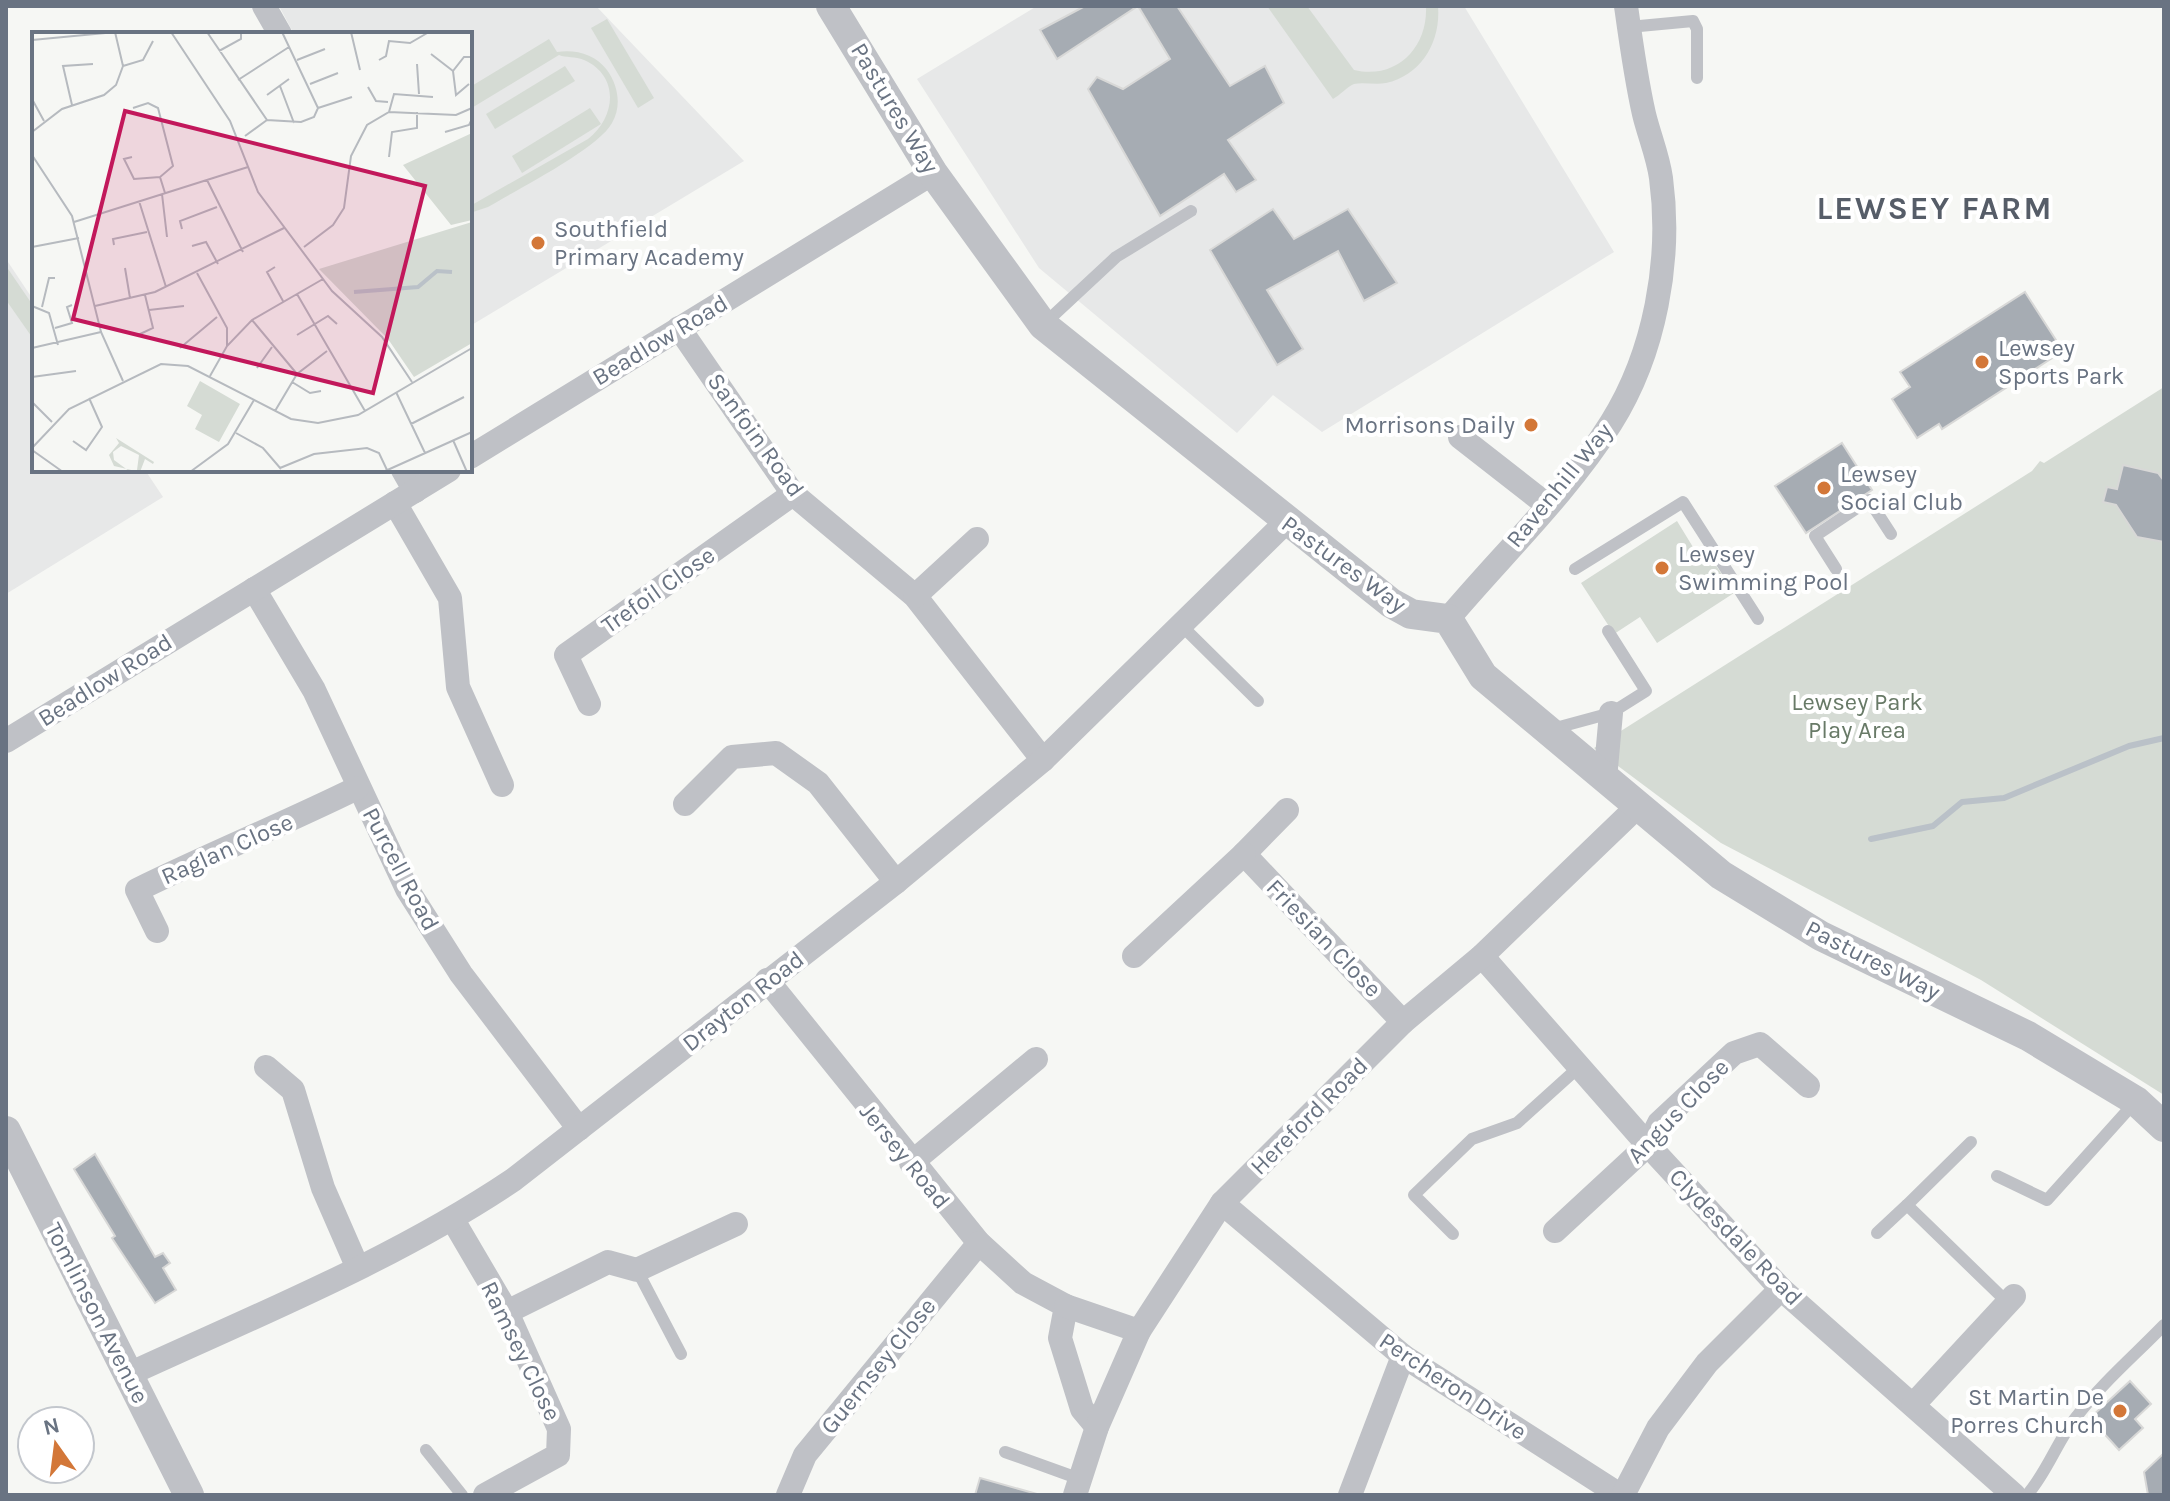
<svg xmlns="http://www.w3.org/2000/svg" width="2170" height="1501" font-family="Karla,sans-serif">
	<rect width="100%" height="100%" fill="#f6f7f4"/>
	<!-- built -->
	<g fill="#e7e8e8">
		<path d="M 279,6 L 596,6 L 744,161 L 470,326 L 470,34 L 294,34 Z"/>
		<path d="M 1037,6 L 1464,6 L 1614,252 L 1322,432 L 1273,395 L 1237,433 L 1039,268 L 917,79 Z"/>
		<path d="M 6,259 L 34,301 L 34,470 L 145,470 L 163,497 L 6,594 Z"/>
	</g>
	<!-- green -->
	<g fill="#d5dbd4">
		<path d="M 1267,6 L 1307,6 L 1354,70 C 1396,80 1428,48 1426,6 L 1438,6 C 1441,41 1422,75 1386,83 C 1376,85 1363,82 1354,84 C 1347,87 1340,95 1333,99 Z"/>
		<path d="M 607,19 L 654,98 L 638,108 L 591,28 Z"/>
		<path d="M 549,39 L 557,52 C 575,49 595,54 607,70 C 618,85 622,106 612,123 C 598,149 516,190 488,207 L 470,213 L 470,206 L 588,139 C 616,117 620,76 584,60 C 575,56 566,58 559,55 L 470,109 L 470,87 Z"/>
		<path d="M 565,66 L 575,81 L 495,129 L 486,114 Z"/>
		<path d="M 590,108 L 601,124 L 522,173 L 512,156 Z"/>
		<path d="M 6,266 L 34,307 L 34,340 L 6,300 Z"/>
		<path d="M 2164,387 L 2164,1095 L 1981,980 L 1721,843 L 1594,748 L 2032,471 L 2040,461 L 2044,463 Z"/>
		<path d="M 1677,521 L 1696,552 L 1704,547 L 1734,593 L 1657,643 L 1640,617 L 1614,634 L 1581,583 Z"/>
	</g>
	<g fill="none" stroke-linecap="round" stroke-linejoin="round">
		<!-- stream -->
		<path stroke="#bac1c8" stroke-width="6" d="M 1871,839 L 1933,826 L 1962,802 L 2004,798 L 2129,746 L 2164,738"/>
	</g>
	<!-- building -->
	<g fill="#a6acb3" stroke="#d8d8d7" stroke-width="2">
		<path d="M 1085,6 L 1177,6 L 1230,86 L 1265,66 L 1284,103 L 1228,140 L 1256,180 L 1236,192 L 1224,174 L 1160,216 L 1088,89 L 1097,77 L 1123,89 L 1170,59 L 1138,6 L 1057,59 L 1040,30 Z"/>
		<path d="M 1273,209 L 1294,239 L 1348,209 L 1397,283 L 1364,301 L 1338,251 L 1267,290 L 1303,349 L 1277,365 L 1210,250 Z"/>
		<path d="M 2025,292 L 2063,351 L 1942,429 L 1939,424 L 1917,438 L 1892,399 L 1910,387 L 1900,372 Z"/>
		<path d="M 1842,443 L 1872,490 L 1806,533 L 1775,486 Z"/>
		<path d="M 2123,465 L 2158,473 L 2164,481 L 2164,542 L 2137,537 L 2116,505 L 2103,502 L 2107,487 L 2117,489 Z"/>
		<path d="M 95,1154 L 155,1257 L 163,1253 L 170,1263 L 163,1268 L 176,1290 L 155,1303 L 112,1238 L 115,1236 L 74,1169 Z"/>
		<path d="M 2130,1381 L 2151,1404 L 2135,1419 L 2143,1428 L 2119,1450 L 2090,1418 Z"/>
		<path d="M 2164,1453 L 2164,1495 L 2148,1495 L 2144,1472 Z"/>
		<path d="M 980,1478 L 1037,1494 L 1036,1495 L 975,1495 Z"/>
	</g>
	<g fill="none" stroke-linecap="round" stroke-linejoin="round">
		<!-- service -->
		<g stroke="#bfc1c6" stroke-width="12">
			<path d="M 1629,27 L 1693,21 L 1697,29 L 1697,78"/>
			<path d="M 1043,325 L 1116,257 L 1191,211"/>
			<path d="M 1575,569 L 1683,502 L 1758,619"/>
			<path d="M 1836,569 L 1815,536 L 1869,500 L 1891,534"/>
			<path d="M 1182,626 L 1258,701"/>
			<path d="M 1552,729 L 1611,713 L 1646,691 L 1608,631"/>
			<path d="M 1971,1142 L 1907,1205 L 2007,1302"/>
			<path d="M 1997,1176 L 2047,1200 L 2136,1101"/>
			<path d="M 1877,1233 L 1907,1205"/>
			<path d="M 1453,1234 L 1414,1195 L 1472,1139 L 1517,1123 L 1579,1067"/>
			<path d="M 637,1270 L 681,1354"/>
			<path d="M 426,1450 L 462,1495"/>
			<path d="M 1005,1452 L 1080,1479"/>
			<path d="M 2027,1495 C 2048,1471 2057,1441 2077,1416 C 2102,1383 2135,1355 2164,1325"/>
		</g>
		<!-- minor -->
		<g stroke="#bfc1c6" stroke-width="24">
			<path d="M 264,6 L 280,34"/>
			<path d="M 679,328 L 793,494 L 915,596 L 1043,760"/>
			<path d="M 1460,437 L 1547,505"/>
			<path d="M 470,457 L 933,173"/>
			<path d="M 403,470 L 415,491"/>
			<path d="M 395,503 L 450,598 L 458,687 L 502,785"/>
			<path d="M 254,589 L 314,690 L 407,889 L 461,974 L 579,1129"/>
			<path d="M 915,596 L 977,539"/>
			<path d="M 1448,619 C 1500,557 1568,492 1611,423 C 1655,353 1672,260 1661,178 C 1658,156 1649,135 1644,114 C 1636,79 1631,42 1626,6"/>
			<path d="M 589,704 L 566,655 L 793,494"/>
			<path d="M 6,741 L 449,470"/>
			<path d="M 1605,779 L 1611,713"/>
			<path d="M 685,804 L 732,757 L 776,753 L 818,783 L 896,882"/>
			<path d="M 1287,810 L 1244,854 L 1403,1022"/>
			<path d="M 157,931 L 137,890 C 210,854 284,824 357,788"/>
			<path d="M 1134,956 L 1244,854"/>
			<path d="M 1482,956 L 1648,1145 L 1781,1289 L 2014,1495"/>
			<path d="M 767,980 L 979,1243 L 1023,1283 L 1066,1306 L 1060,1338 L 1082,1409 L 1097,1427"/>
			<path d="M 266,1067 L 293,1090 L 323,1188 L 357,1266"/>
			<path d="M 911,1163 L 1036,1059"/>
			<path d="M 1222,1203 L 1403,1356 L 1620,1495"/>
			<path d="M 453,1220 L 507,1312 L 559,1429 L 558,1455 L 485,1495"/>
			<path d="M 1555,1231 L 1648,1145 L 1659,1123 L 1734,1053 L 1760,1044 L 1808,1086"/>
			<path d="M 1066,1306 L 1139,1331"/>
			<path d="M 507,1312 L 608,1262 L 637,1270 L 736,1224"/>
			<path d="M 127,1375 C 257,1315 394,1260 513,1180 L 896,882 L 1043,760 L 1286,522"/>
			<path d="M 1913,1405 L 2014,1296"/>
			<path d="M 788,1495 L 805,1455 L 979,1243"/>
			<path d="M 1075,1495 L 1097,1427 L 1139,1331 L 1222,1203 L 1403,1022 L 1482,956 L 1638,806"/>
			<path d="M 1350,1495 L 1403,1356"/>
			<path d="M 1623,1495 L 1658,1428 L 1707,1363 L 1781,1289"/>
		</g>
		<!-- tertiary -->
		<g stroke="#bfc1c6" stroke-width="30">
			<path d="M 831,6 L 933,173 L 1043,325 L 1391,603 L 1411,614 L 1448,619 L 1483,676 L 1721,875 L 1821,936 L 2028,1036 L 2136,1101 L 2164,1127"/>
			<path d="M 6,1131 L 189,1495"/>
		</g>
	</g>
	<!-- markers -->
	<g fill="#d37738" stroke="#fff" stroke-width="3">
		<circle cx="538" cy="243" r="8"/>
		<circle cx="1982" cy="362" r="8"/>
		<circle cx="1531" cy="425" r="8"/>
		<circle cx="1824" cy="488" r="8"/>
		<circle cx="1662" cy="568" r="8"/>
		<circle cx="2120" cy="1411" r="8"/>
	</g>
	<g text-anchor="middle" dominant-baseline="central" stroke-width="8" stroke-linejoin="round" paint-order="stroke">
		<!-- street labels -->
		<g font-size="24" fill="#697382" stroke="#fff">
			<text transform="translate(895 108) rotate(59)">Pastures Way</text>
			<text transform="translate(660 340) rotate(-31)">Beadlow Road</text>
			<text transform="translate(756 435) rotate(54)">Sanfoin Road</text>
			<text transform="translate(1559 485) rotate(-51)">Ravenhill Way</text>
			<text transform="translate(1344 564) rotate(36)">Pastures Way</text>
			<text transform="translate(658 590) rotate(-35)">Trefoil Close</text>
			<text transform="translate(105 680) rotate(-32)">Beadlow Road</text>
			<text transform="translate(227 849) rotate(-24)">Raglan Close</text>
			<text transform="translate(401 869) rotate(62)">Purcell Road</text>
			<text transform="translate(1324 938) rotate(46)">Friesian Close</text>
			<text transform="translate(1873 960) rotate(27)">Pastures Way</text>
			<text transform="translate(743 1001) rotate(-38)">Drayton Road</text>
			<text transform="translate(1678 1111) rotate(-46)">Angus Close</text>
			<text transform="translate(1309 1116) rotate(-45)">Hereford Road</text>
			<text transform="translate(905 1156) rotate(51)">Jersey Road</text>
			<text transform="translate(1736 1237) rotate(46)">Clydesdale Road</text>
			<text transform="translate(97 1313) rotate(63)">Tomlinson Avenue</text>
			<text transform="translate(521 1351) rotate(64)">Ramsey Close</text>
			<text transform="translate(878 1366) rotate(-51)">Guernsey Close</text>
			<text transform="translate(1453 1386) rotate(34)">Percheron Drive</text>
		</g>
		<!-- poi labels -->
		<g font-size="24" fill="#697382" stroke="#fff" text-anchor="start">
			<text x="554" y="229">Southfield<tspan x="554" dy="28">Primary Academy</tspan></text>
			<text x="1998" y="348">Lewsey<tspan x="1998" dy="28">Sports Park</tspan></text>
			<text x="1515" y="425" text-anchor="end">Morrisons Daily</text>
			<text x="1840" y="474">Lewsey<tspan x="1840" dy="28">Social Club</tspan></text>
			<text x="1678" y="554">Lewsey<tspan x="1678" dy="28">Swimming Pool</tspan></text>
			<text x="2104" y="1397" text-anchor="end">St Martin De<tspan x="2104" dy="28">Porres Church</tspan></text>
		</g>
		<!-- park labels -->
		<g font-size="24" fill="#687a67" stroke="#fff">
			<text x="1857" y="702">Lewsey Park<tspan x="1857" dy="28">Play Area</tspan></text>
		</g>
		<!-- district labels -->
		<g font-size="32" font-weight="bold" letter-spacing="2" fill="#565d68" stroke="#fff">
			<text x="1935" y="208">LEWSEY FARM</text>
		</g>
	</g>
	<!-- overview -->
	<g transform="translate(32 32)">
		<rect width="440" height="440" fill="#f6f7f4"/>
		<path d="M 440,101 L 440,188 L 419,193 L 371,133 ZM 440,190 L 440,311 L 382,345 L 356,307 L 287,237 ZM 168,349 L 208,372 L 187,410 L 163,397 L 170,383 L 155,374 ZM 84,406 L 122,430 L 121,432 L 113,427 L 108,440 L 82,434 L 77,423 L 87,411 ZM 89,414 L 107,423 L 105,438 L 97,439 L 82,428 L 81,420 Z" fill="#d5dbd4" fill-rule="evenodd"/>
		<path fill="none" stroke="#bac1c8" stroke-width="4" d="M 322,260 L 386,255 L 405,239 L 420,240"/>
		<path fill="none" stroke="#b6babf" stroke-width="2" d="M 139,0 L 198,89 L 226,160 L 300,259 L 350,305 L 380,350M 175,0 L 235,88 L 269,90 L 282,85 L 286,76M 250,0 L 286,76M 319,0 L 328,38M 0,8 L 84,0M 187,19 L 209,7 L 209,0M 399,22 L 421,39M 265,28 L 293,17M 347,28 L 354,24 L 357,9 L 378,11 L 397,0M 385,32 L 387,62M 91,34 L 111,28 L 121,9M 206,48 L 257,15M 278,52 L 306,41M 437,52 L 424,63 L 421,39 L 432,25 L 440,25M 248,54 L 262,91M 336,55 L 344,69 L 356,70M 235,63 L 257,47M 0,67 L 12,89M 40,73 L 31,34 L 61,32M 101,76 L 116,71 L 126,76 L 141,134 L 128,145 L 133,161M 286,76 L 320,65M 357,80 L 362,62 L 401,65M 0,100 L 30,77 L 72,63 L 84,53 L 91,34 L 83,0M 413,100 L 437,93 L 440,87M 213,104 L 235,88M 0,123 L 40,184 L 69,300 L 91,349M 100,125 L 92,127 L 102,147 L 128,145M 357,125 L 360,100 L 385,96 L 385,80M 175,148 L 211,220M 130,162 L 135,205M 107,169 L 134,255M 42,190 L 216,135M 150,197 L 148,189 L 185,175M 82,213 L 81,207 L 115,200M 160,214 L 174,210 L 186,232M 0,215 L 47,206M 272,215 L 301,193 L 312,176 L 319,124 L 335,93 L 357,80 L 424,83 L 440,76M 243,235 L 235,240 L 251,269M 93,236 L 98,266M 165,241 L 195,296 L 195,314M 265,262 L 333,379M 0,274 L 17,281 L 26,313M 63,274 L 123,260 L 252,196M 10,275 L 17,246 L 23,246M 117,278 L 152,274M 220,288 L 265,342M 23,296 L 40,291 L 35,275 L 40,273M 106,303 L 121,296 L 113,263M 265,303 L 296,284 L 305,292M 0,316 L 69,300M 148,316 L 185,285M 225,336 L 240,315M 178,344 L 195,314 L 220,288 L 291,247M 0,345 L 44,339M 260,350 L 278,361 L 289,359M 364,360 L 393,421M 0,370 L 20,390M 243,379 L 265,342 L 295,319M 379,392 L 432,365M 204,401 L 231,416 L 249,437M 421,408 L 435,440M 41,409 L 54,418 L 70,395 L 57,366M 0,416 L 37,377 L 129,332 L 156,334 L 259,387 L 286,391 L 326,383 L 440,316M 0,418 L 31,440M 248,436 L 282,422 L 335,416 L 347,421 L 355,438M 158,440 L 196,412 L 222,368M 351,440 L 440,400"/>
		<path fill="#c2185b" fill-opacity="0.15" stroke="#c2185b" stroke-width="4" d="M 93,79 L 393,154 L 341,361 L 41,287 Z"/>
		<rect width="440" height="440" fill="none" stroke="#697382" stroke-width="4"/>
	</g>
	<!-- border -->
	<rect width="2170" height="1501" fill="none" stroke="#697382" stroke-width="16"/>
	<!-- north arrow -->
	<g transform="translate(56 1445) rotate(346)"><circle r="38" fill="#ffffff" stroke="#c3c7cd" stroke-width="2"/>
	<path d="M0-6L14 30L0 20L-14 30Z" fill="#d37738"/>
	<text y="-12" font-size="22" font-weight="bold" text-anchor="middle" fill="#697382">N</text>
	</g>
</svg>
